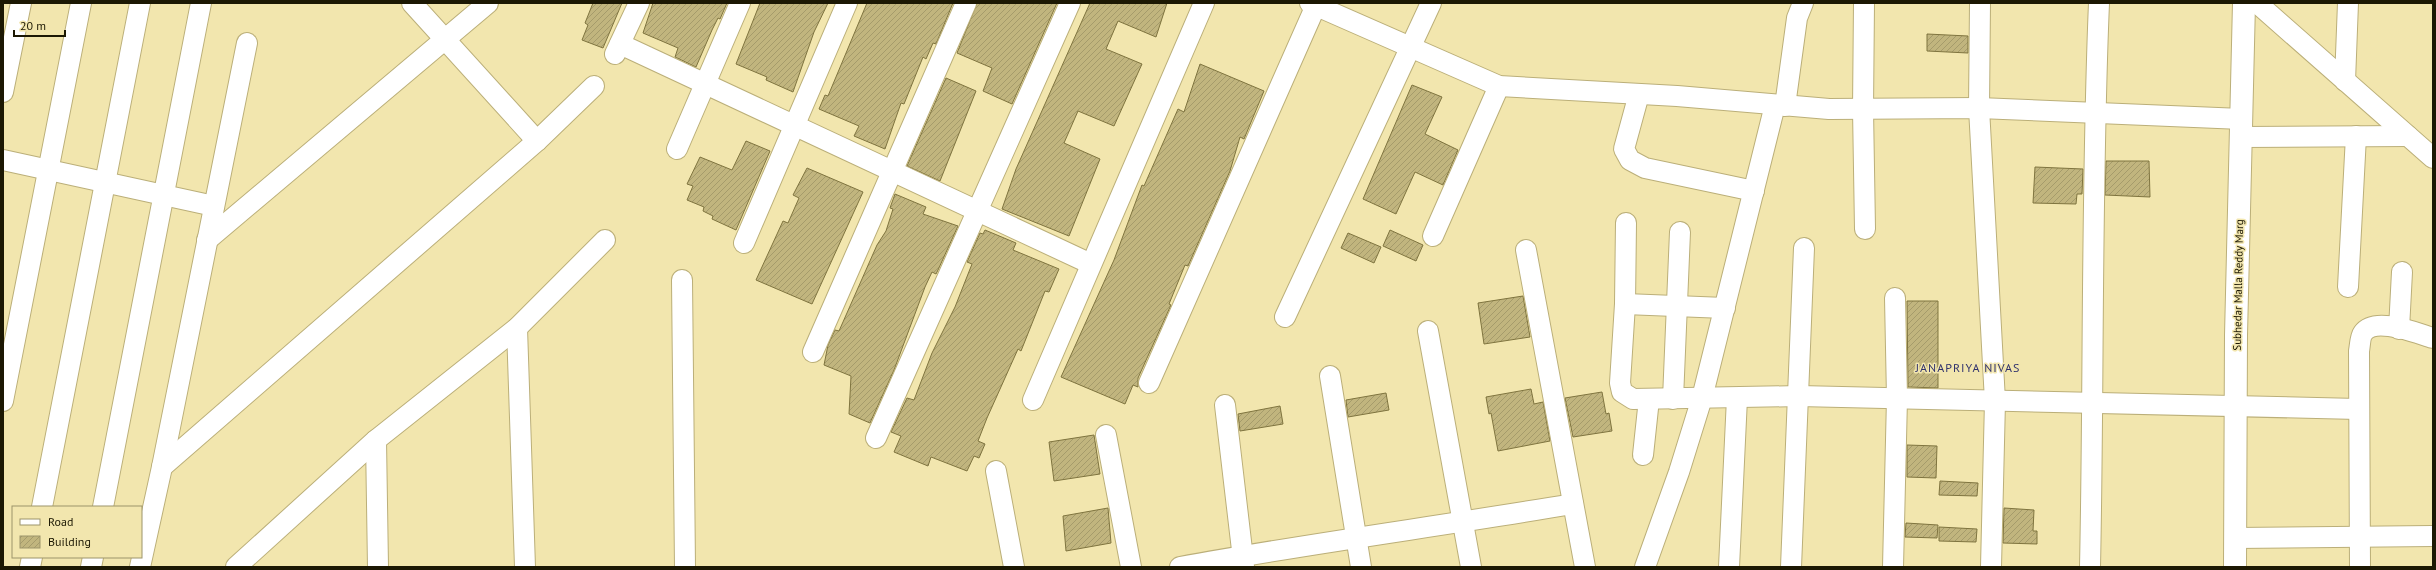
<svg xmlns="http://www.w3.org/2000/svg" width="2436" height="570" font-family="'PT Sans',sans-serif">
	<defs>
		<pattern id="building-hatch" width="6" height="6" patternUnits="userSpaceOnUse"><rect width="6" height="6" fill="#c1b57e"/><path d="M-1 1l2-2M0 6l6-6M5 7l2-2" fill="none" stroke="#a59b6b"/></pattern>
	</defs>
	<rect width="100%" height="100%" fill="#f2e6ae"/>
	<!-- building -->
	<g fill="url(#building-hatch)" stroke="#7f743f">
		<path d="M 593,3 L 622,3 L 603,48 L 582,40 L 588,25 L 585,23 Z"/>
		<path d="M 653,3 L 727,3 L 720,19 L 718,18 L 712,30 L 696,67 L 675,57 L 678,48 L 643,33 Z"/>
		<path d="M 760,3 L 828,3 L 814,32 L 793,92 L 766,80 L 767,77 L 736,64 Z"/>
		<path d="M 867,3 L 953,3 L 936,44 L 933,43 L 926,59 L 923,57 L 904,104 L 901,103 L 885,149 L 854,136 L 859,126 L 819,109 L 825,95 L 828,96 Z"/>
		<path d="M 977,3 L 1057,3 L 1012,104 L 983,91 L 992,68 L 957,53 Z"/>
		<path d="M 1090,3 L 1167,3 L 1156,37 L 1118,21 L 1106,49 L 1142,64 L 1114,126 L 1078,111 L 1064,143 L 1100,159 L 1069,236 L 1002,209 L 1016,169 Z"/>
		<path d="M 1927,34 L 1968,36 L 1968,53 L 1927,51 Z"/>
		<path d="M 1200,64 L 1264,91 L 1244,139 L 1240,137 L 1230,171 L 1188,266 L 1185,265 L 1169,304 L 1171,305 L 1138,378 L 1138,387 L 1133,385 L 1125,404 L 1061,377 L 1114,260 L 1142,185 L 1144,186 L 1178,109 L 1184,112 Z"/>
		<path d="M 946,78 L 976,91 L 940,181 L 907,166 Z"/>
		<path d="M 1412,85 L 1442,97 L 1425,134 L 1458,150 L 1443,185 L 1415,172 L 1396,214 L 1363,199 Z"/>
		<path d="M 746,141 L 770,151 L 736,230 L 712,219 L 713,216 L 703,211 L 704,207 L 687,200 L 693,186 L 687,184 L 700,157 L 732,170 Z"/>
		<path d="M 2106,161 L 2149,161 L 2150,197 L 2105,195 Z"/>
		<path d="M 2035,167 L 2083,169 L 2082,194 L 2077,194 L 2076,204 L 2033,203 Z"/>
		<path d="M 807,168 L 863,192 L 812,304 L 756,280 L 783,221 L 788,223 L 799,198 L 793,195 Z"/>
		<path d="M 895,194 L 926,207 L 923,214 L 958,226 L 938,270 L 936,274 L 932,272 L 925,287 L 894,370 L 870,423 L 849,414 L 851,376 L 824,365 L 828,345 L 835,330 L 839,331 L 877,245 L 886,231 L 893,209 L 890,208 Z"/>
		<path d="M 985,230 L 1016,243 L 1013,250 L 1059,269 L 1049,292 L 1045,291 L 1021,351 L 1018,349 L 987,418 L 978,441 L 985,444 L 979,458 L 974,456 L 967,471 L 931,457 L 928,466 L 894,452 L 901,436 L 891,432 L 907,398 L 914,400 L 932,353 L 955,307 L 972,264 L 967,262 L 980,233 L 983,234 Z"/>
		<path d="M 1390,230 L 1423,245 L 1416,261 L 1383,246 Z"/>
		<path d="M 1348,233 L 1381,247 L 1374,263 L 1341,248 Z"/>
		<path d="M 1523,296 L 1530,337 L 1484,344 L 1478,303 Z"/>
		<path d="M 1907,301 L 1938,301 L 1938,388 L 1908,387 Z"/>
		<path d="M 1531,389 L 1534,404 L 1543,402 L 1550,441 L 1498,451 L 1491,413 L 1489,414 L 1486,397 Z"/>
		<path d="M 1602,392 L 1606,414 L 1609,413 L 1612,431 L 1573,437 L 1565,398 Z"/>
		<path d="M 1386,393 L 1389,410 L 1348,417 L 1346,400 Z"/>
		<path d="M 1280,406 L 1283,424 L 1240,431 L 1238,414 Z"/>
		<path d="M 1094,435 L 1100,474 L 1054,481 L 1049,442 Z"/>
		<path d="M 1907,445 L 1937,446 L 1936,478 L 1907,477 Z"/>
		<path d="M 1940,481 L 1978,483 L 1977,496 L 1939,495 Z"/>
		<path d="M 1108,508 L 1111,543 L 1066,551 L 1063,516 Z"/>
		<path d="M 2004,508 L 2034,510 L 2033,531 L 2037,531 L 2037,544 L 2003,543 Z"/>
		<path d="M 1906,523 L 1938,525 L 1937,538 L 1905,537 Z"/>
		<path d="M 1939,527 L 1977,529 L 1976,542 L 1939,541 Z"/>
	</g>
	<g fill="none" stroke-linecap="round" stroke-linejoin="round">
		<defs>
			<g id="street">
				<path d="M 412,3 L 537,141"/>
				<path d="M 1310,3 L 1499,86 L 1677,96 L 1829,109 L 1979,108 L 2242,119"/>
				<path d="M 1864,3 L 1863,109 L 1865,229"/>
				<path d="M 1980,3 L 1979,108 L 1995,401 L 1991,567"/>
				<path d="M 2257,3 L 2433,158"/>
				<path d="M 620,44 L 1091,264"/>
				<path d="M 615,54 L 639,3"/>
				<path d="M 2345,81 L 2348,3"/>
				<path d="M 3,92 L 21,3"/>
				<path d="M 1639,94 L 1624,149 L 1630,160 L 1645,168 L 1754,191"/>
				<path d="M 1785,106 L 1797,18 L 1803,3"/>
				<path d="M 2242,137 L 2408,136"/>
				<path d="M 677,149 L 740,3"/>
				<path d="M 3,160 L 214,206"/>
				<path d="M 1626,223 L 1625,304 L 1620,383 L 1622,392 L 1633,399 L 1799,396 L 2358,409"/>
				<path d="M 1433,236 L 1499,86"/>
				<path d="M 207,240 L 488,3"/>
				<path d="M 744,243 L 847,3"/>
				<path d="M 1526,250 L 1585,567"/>
				<path d="M 682,280 L 685,567"/>
				<path d="M 2348,287 L 2356,136"/>
				<path d="M 1625,304 L 1725,308"/>
				<path d="M 1285,317 L 1431,3"/>
				<path d="M 517,328 L 525,567"/>
				<path d="M 2399,329 L 2402,272"/>
				<path d="M 1428,331 L 1471,567"/>
				<path d="M 813,352 L 966,3"/>
				<path d="M 1330,376 L 1361,567"/>
				<path d="M 1149,383 L 1317,3"/>
				<path d="M 1673,399 L 1680,232"/>
				<path d="M 1033,400 L 1204,3"/>
				<path d="M 3,401 L 81,3"/>
				<path d="M 1225,405 L 1244,567"/>
				<path d="M 1106,435 L 1131,567"/>
				<path d="M 876,438 L 1070,3"/>
				<path d="M 376,440 L 378,567"/>
				<path d="M 1643,455 L 1649,399"/>
				<path d="M 162,467 L 537,141 L 594,86"/>
				<path d="M 996,471 L 1014,567"/>
				<path d="M 42,507 L 140,3"/>
				<path d="M 103,507 L 201,3"/>
				<path d="M 2235,538 L 2433,536"/>
				<path d="M 30,567 L 32,557"/>
				<path d="M 91,567 L 93,557"/>
				<path d="M 140,567 L 162,467 L 247,43"/>
				<path d="M 236,567 L 376,440 L 517,328 L 605,240"/>
				<path d="M 1180,567 C 1311,543 1442,526 1573,504"/>
				<path d="M 1645,567 L 1679,472 L 1702,398 L 1775,105"/>
				<path d="M 1729,567 L 1737,398"/>
				<path d="M 1791,567 L 1804,248"/>
				<path d="M 1893,567 L 1897,398 L 1895,298"/>
				<path d="M 2090,567 C 2094,379 2091,191 2099,3"/>
				<path d="M 2360,567 L 2359,351 C 2360,346 2360,337 2363,333 C 2375,316 2416,333 2433,338"/>
			</g>
			<path id="secondary" d="M 2235,567 L 2236,335 L 2244,3"/>
		</defs>
		<!-- street casing -->
		<use href="#street" stroke="#bbaf79" stroke-width="22"/>
		<!-- secondary casing -->
		<use href="#secondary" stroke="#bbaf79" stroke-width="24"/>
		<!-- street -->
		<use href="#street" stroke="#fff" stroke-width="20"/>
		<!-- secondary -->
		<use href="#secondary" stroke="#fff" stroke-width="22"/>
	</g>
	<g text-anchor="middle" dominant-baseline="central" stroke-width="3" stroke-linejoin="round" paint-order="stroke">
		<!-- street labels -->
		<g font-size="11" fill="#1c1803" stroke="#f2e6ae">
			<text transform="translate(2238 285) rotate(-89)">Subhedar Malla Reddy Marg</text>
		</g>
		<!-- neighbourhood labels -->
		<g font-size="12" letter-spacing="1" fill="#2f316c" stroke="#f2e6ae">
			<text x="1968" y="367">JANAPRIYA NIVAS</text>
		</g>
	</g>
	<!-- border -->
	<rect width="2436" height="570" fill="none" stroke="#1c1803" stroke-width="8"/>
	<!-- legend -->
	<rect x="12" y="506" width="130" height="52" fill="#f2e6ae" stroke="#9c946a"/>
	<rect x="20" y="519" width="20" height="6" fill="#ffffff" stroke="#9c946a"/>
	<text x="48" y="526" font-size="12" fill="#1c1803">Road</text>
	<rect x="20" y="536" width="20" height="12" fill="url(#building-hatch)" stroke="#9c946a"/>
	<text x="48" y="546" font-size="12" fill="#1c1803">Building</text>
	<!-- scale -->
	<path d="M14 30v6h51v-6" fill="none" stroke="#1c1803" stroke-width="2"/>
	<text x="20" y="30" font-size="12" fill="#1c1803" stroke="#f2e6ae" stroke-width="3" paint-order="stroke">20 m</text>
</svg>
